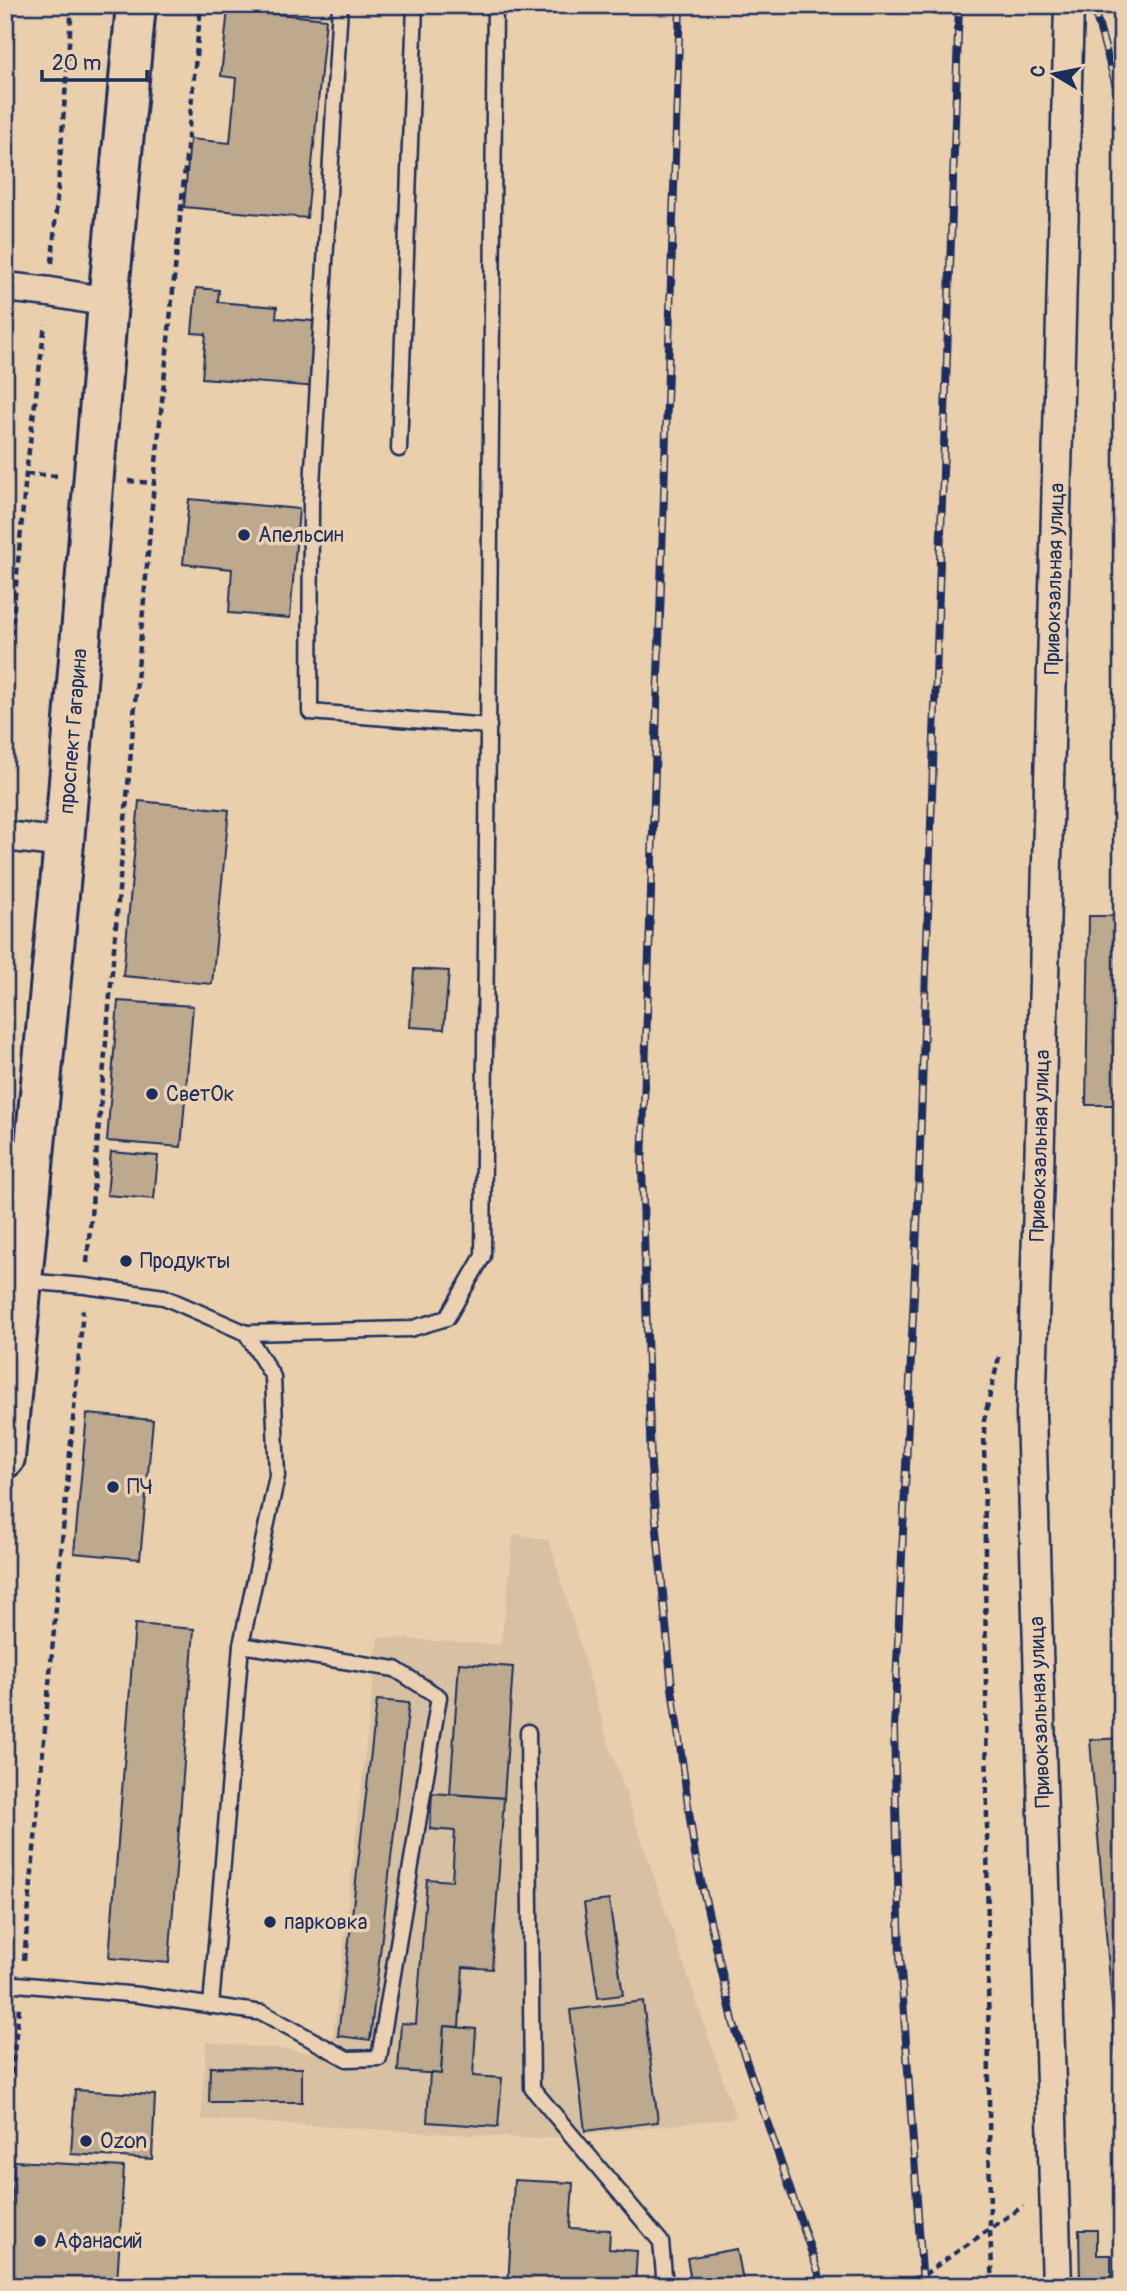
<svg xmlns="http://www.w3.org/2000/svg" width="1127" height="2291" font-family="Pangolin,sans-serif">
	<rect width="100%" height="100%" fill="#eacfad"/>
	<filter id="ink" filterUnits="userSpaceOnUse"><feTurbulence type="fractalNoise" baseFrequency=".0143" numOctaves="2"/><feDisplacementMap in="SourceGraphic" scale="14" xChannelSelector="R" yChannelSelector="G"/><feConvolveMatrix kernelMatrix="1 2 1 2 8 2 1 2 1" color-interpolation-filters="sRGB"/></filter>
	<g filter="url(#ink)">
		<!-- built -->
		<path fill="#d8c1a2" d="M 514,1534 L 549,1540 L 608,1741 L 736,2118 L 539,2139 L 201,2119 L 206,2042 L 331,2054 L 378,1637 L 501,1645 Z"/>
		<!-- building -->
		<g fill="#bda98d" stroke="#1b2f5e" stroke-width="2">
			<path d="M 228,9 L 326,19 L 307,218 L 184,207 L 190,139 L 230,143 L 236,78 L 221,76 Z"/>
			<path d="M 196,288 L 219,290 L 218,302 L 277,307 L 276,318 L 324,322 L 318,387 L 202,378 L 206,334 L 192,333 Z"/>
			<path d="M 189,499 L 299,509 L 290,618 L 229,613 L 232,569 L 183,564 Z"/>
			<path d="M 139,801 L 229,810 L 212,984 L 123,976 Z"/>
			<path d="M 1089,916 L 1122,916 L 1122,1105 L 1086,1105 Z"/>
			<path d="M 414,969 L 449,971 L 444,1029 L 410,1027 Z"/>
			<path d="M 118,1001 L 193,1006 L 181,1147 L 107,1141 Z"/>
			<path d="M 111,1152 L 158,1156 L 154,1199 L 107,1195 Z"/>
			<path d="M 87,1414 L 153,1420 L 140,1559 L 74,1553 Z"/>
			<path d="M 135,1624 L 194,1629 L 169,1963 L 109,1958 Z"/>
			<path d="M 459,1663 L 513,1667 L 504,1798 L 450,1794 Z"/>
			<path d="M 377,1700 L 409,1703 L 370,2040 L 338,2036 Z"/>
			<path d="M 1122,1738 L 1122,2126 L 1090,1740 Z"/>
			<path d="M 432,1793 L 504,1798 L 492,1969 L 463,1967 L 459,2027 L 444,2026 L 441,2074 L 398,2071 L 401,2023 L 416,2024 L 427,1879 L 452,1881 L 455,1831 L 430,1829 Z"/>
			<path d="M 609,1900 L 623,1995 L 598,1998 L 584,1903 Z"/>
			<path d="M 643,2001 L 658,2122 L 585,2131 L 570,2010 Z"/>
			<path d="M 444,2026 L 476,2029 L 473,2076 L 502,2078 L 498,2127 L 427,2122 L 430,2073 L 441,2074 Z"/>
			<path d="M 210,2067 L 302,2068 L 302,2102 L 209,2102 Z"/>
			<path d="M 75,2090 L 155,2095 L 152,2159 L 71,2154 Z"/>
			<path d="M 14,2161 L 124,2167 L 117,2284 L 7,2278 Z"/>
			<path d="M 514,2180 L 573,2183 L 570,2228 L 610,2230 L 609,2249 L 637,2251 L 635,2286 L 508,2286 Z"/>
			<path d="M 1079,2230 L 1097,2230 L 1097,2255 L 1111,2255 L 1111,2286 L 1080,2286 Z"/>
			<path d="M 737,2249 L 744,2286 L 692,2286 L 687,2258 Z"/>
		</g>
		<g fill="none" stroke-linecap="round" stroke-linejoin="round">
			<defs>
				<g id="service">
					<path d="M 340,5 L 311,503 L 310,712 L 489,726"/>
					<path d="M 399,449 L 415,5"/>
					<path d="M 24,1281 L 85,1286 L 164,1297 L 246,1333 L 273,1377 L 277,1476 L 241,1645 L 211,2006"/>
					<path d="M 246,1333 L 410,1329 L 447,1318 L 483,1256 L 495,5"/>
					<path d="M 528,1732 L 532,2088 L 661,2242 L 665,2286"/>
					<path d="M 5,1983 L 139,1995 L 263,2013 L 347,2059 L 379,2058 L 439,1697 L 395,1669 L 241,1645"/>
				</g>
				<g id="minor">
					<path d="M 5,287 L 50,292 L 108,302"/>
					<path d="M 5,836 L 64,843"/>
					<path id="s1" d="M 1057,2286 L 1031,1414 L 1039,1173 L 1069,5"/>
				</g>
				<g id="secondary">
					<path id="s2" d="M 5,1458 L 64,843 L 108,302 L 136,5"/>
				</g>
			</defs>
			<!-- service casing -->
			<use href="#service" stroke="#1b2f5e" stroke-width="19"/>
			<!-- minor casing -->
			<use href="#minor" stroke="#1b2f5e" stroke-width="33"/>
			<!-- secondary casing -->
			<use href="#secondary" stroke="#1b2f5e" stroke-width="44"/>
			<!-- path -->
			<g stroke="#1b2f5e" stroke-width="4.5" stroke-dasharray="7 5" stroke-linecap="butt">
				<path d="M 52,263 L 72,5"/>
				<path d="M 26,474 L 60,476"/>
				<path d="M 128,481 L 154,483"/>
				<path d="M 5,706 L 26,474 L 45,324"/>
				<path d="M 87,1263 L 154,483 L 201,5"/>
				<path d="M 24,1960 L 83,1310"/>
				<path d="M 5,2134 L 19,2007"/>
				<path d="M 890,2286 L 922,2276 L 1023,2206"/>
				<path d="M 993,2286 L 990,2231 L 984,1420 L 999,1357"/>
			</g>
			<!-- service -->
			<use href="#service" stroke="#ebd1b2" stroke-width="14"/>
			<!-- minor -->
			<use href="#minor" stroke="#ebd1b2" stroke-width="28"/>
			<!-- secondary -->
			<use href="#secondary" stroke="#ebd1b2" stroke-width="38"/>
			<defs>
				<g id="rail">
					<path d="M 680,5 L 642,1166 L 651,1467 L 672,1688 L 695,1855 L 734,2025 L 823,2286"/>
					<path d="M 1093,5 L 1122,107"/>
					<path d="M 923,2286 L 900,1956 L 894,1729 L 918,1205 L 959,5"/>
				</g>
			</defs>
			<!-- rail casing -->
			<use href="#rail" stroke="#1b2f5e" stroke-width="8"/>
			<!-- rail -->
			<use href="#rail" stroke="#ebd1b2" stroke-width="5" stroke-dasharray="16" stroke-linecap="butt"/>
		</g>
	</g>
	<!-- markers -->
	<g fill="#1b2f5e" stroke="#ebd1b2" stroke-width="2.5">
		<circle cx="244" cy="535" r="7"/>
		<circle cx="152" cy="1094" r="7"/>
		<circle cx="126" cy="1261" r="7"/>
		<circle cx="113" cy="1487" r="7"/>
		<circle cx="270" cy="1922" r="7"/>
		<circle cx="86" cy="2141" r="7"/>
		<circle cx="40" cy="2241" r="7"/>
	</g>
	<g text-anchor="middle" dominant-baseline="central" stroke-width="7" stroke-linejoin="round" paint-order="stroke">
		<!-- poi labels -->
		<g font-size="21" fill="#1b2f5e" stroke="#ebd1b2" text-anchor="start">
			<text x="258" y="535">Апельсин</text>
			<text x="166" y="1094">СветОк</text>
			<text x="140" y="1261">Продукты</text>
			<text x="127" y="1487">ПЧ</text>
			<text x="284" y="1922">парковка</text>
			<text x="100" y="2141">Ozon</text>
			<text x="54" y="2241">Афанасий</text>
		</g>
		<!-- street labels -->
		<g font-size="21" fill="#1b2f5e" stroke="#ebd1b2">
			<text stroke="none"><textPath href="#s1" startOffset="1708">Привокзальная улица</textPath></text>
			<text stroke="none"><textPath href="#s2" startOffset="730">проспект Гагарина</textPath></text>
			<text stroke="none"><textPath href="#s1" startOffset="1141">Привокзальная улица</textPath></text>
			<text transform="translate(1040 1712) rotate(-92)">Привокзальная улица</text>
		</g>
	</g>
	<!-- margin -->
	<rect width="1127" height="2291" fill="none" stroke="#ebd1b2" stroke-width="28"/>
	<rect x="14" y="14" width="1099" height="2263" fill="none" stroke="#1b2f5e" stroke-width="2.5" filter="url(#ink)"/>
	<!-- north arrow -->
	<g transform="translate(1054 74) rotate(280)" stroke="#ebd1b2" stroke-width="5" paint-order="stroke">
	<path d="M0-5L12 26L0 18L-12 26Z" fill="#1b2f5e"/>
	<text y="-10" font-size="19" font-weight="bold" text-anchor="middle" fill="#1b2f5e">С</text>
	</g>
	<!-- scale -->
	<path d="M42 70v10h105v-10" fill="none" stroke="#1b2f5e" stroke-width="3.5"/>
	<text x="52" y="70" font-size="21" fill="#1b2f5e" stroke="#ebd1b2" stroke-width="5" paint-order="stroke">20 m</text>
</svg>
